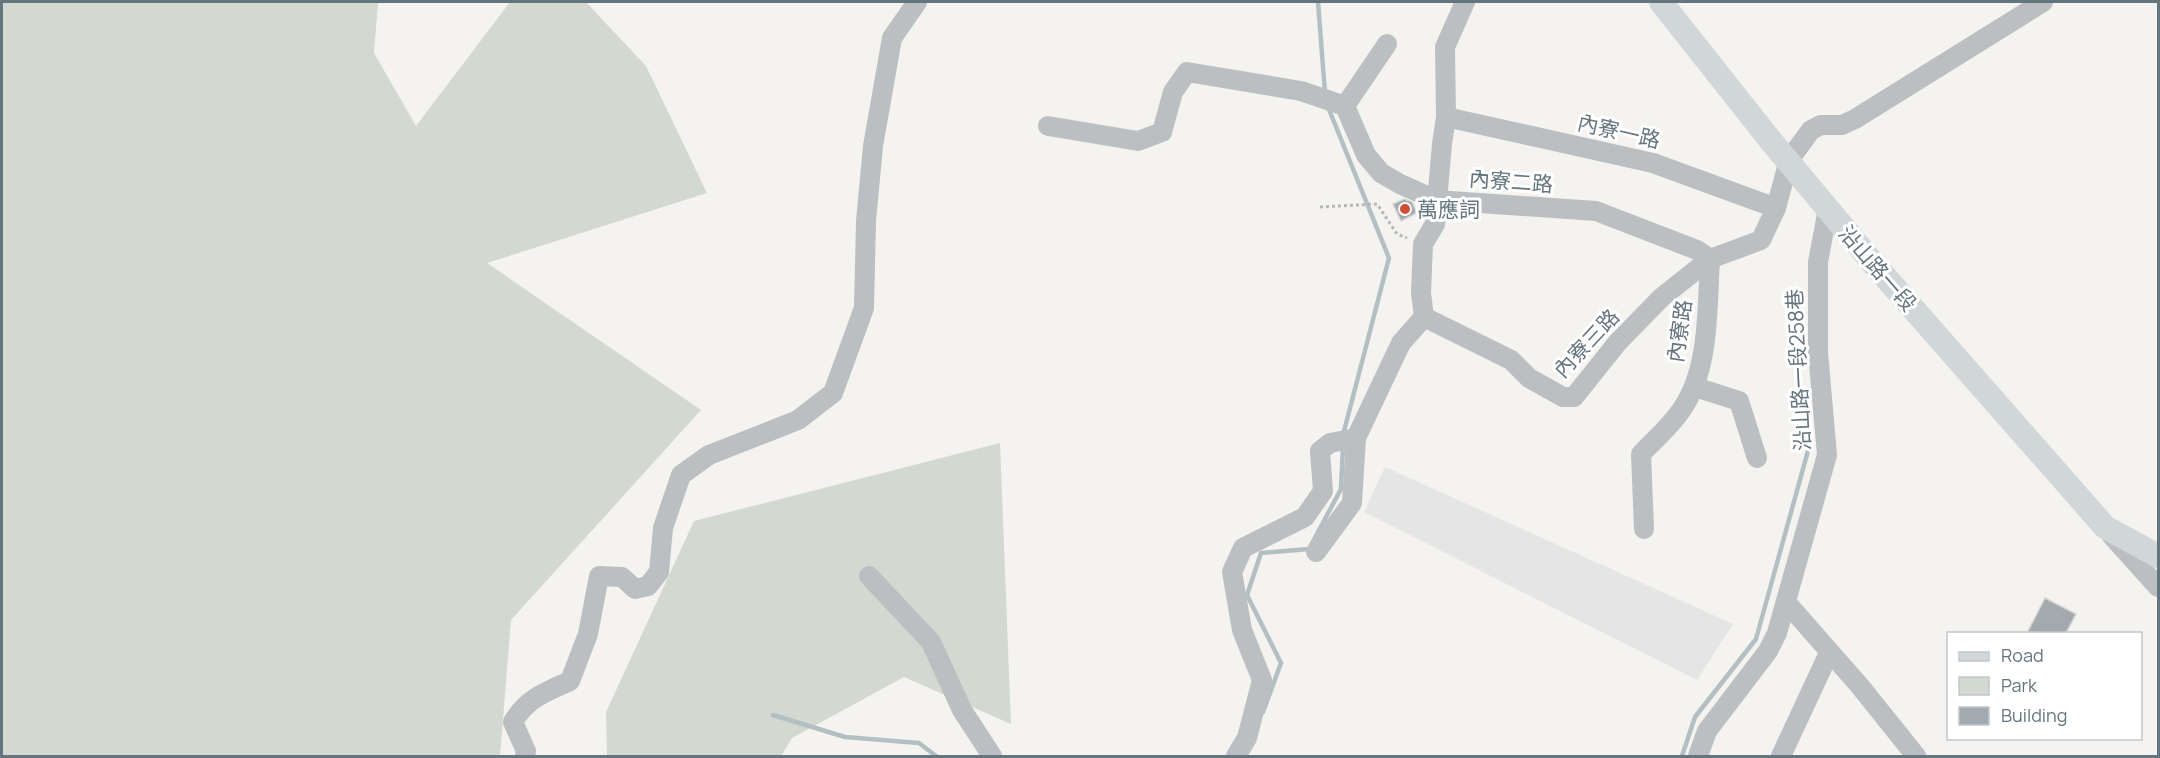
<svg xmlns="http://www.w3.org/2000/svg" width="2160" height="758" font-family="Manrope,'Noto Sans TC',sans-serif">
	<rect width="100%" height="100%" fill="#f4f3f0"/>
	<!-- built -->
	<path fill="#e4e5e4" d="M 1385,467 L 1733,624 L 1697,680 L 1364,512 Z"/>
	<!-- green -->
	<g fill="#d3d8d0">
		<path d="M 2,2 L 378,2 L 374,53 L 416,126 L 510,2 L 586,2 L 646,66 L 707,193 L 487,263 L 701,410 L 511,620 L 500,756 L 2,756 Z"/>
		<path d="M 1000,443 L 1011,724 L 904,677 L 792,738 L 781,756 L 607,756 L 606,712 L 694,521 Z"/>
	</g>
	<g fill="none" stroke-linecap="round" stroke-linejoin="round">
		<!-- stream -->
		<g stroke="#b3bfc2" stroke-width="4.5">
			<path d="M 1318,2 L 1325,93"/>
			<path d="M 1328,107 L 1389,258 L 1343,435"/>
			<path d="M 1263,712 L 1281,663 L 1247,595 L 1261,553 L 1309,549 L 1341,489 L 1343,446"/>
			<path d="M 773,715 L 845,737 L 919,743 L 936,756"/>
			<path d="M 1682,756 L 1695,717 L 1756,639 L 1811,440"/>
		</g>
	</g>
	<!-- building -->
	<g fill="#a3aaaf" stroke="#d5d5d3" stroke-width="1.5">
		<path d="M 1404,199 L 1412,202 L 1417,213 L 1401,221 L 1393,204 Z"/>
		<path d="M 2045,598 L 2076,614 L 2066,633 L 2027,633 Z"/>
	</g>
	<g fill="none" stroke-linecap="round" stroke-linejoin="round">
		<!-- path -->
		<path stroke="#b5b8ba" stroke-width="3" stroke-dasharray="3 3" stroke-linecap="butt" d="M 1320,207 L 1377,204 L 1397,234 L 1407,238"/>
		<!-- minor -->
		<g stroke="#bbbfc2" stroke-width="20">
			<path d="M 1345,106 L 1366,155 L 1381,173 L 1400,184 L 1436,200 L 1596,211 L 1697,250 L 1710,259"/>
			<path d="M 1446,117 L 1653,163 L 1776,208"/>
			<path d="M 1048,126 L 1138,141 L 1162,132 L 1173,92 L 1187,72 L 1301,91 L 1345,106 L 1387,44"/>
			<path d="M 1424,317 L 1511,360 L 1529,378 L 1563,397 L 1574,397 L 1618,342 L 1662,297 L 1710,259 L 1761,240 L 1776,208 L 1789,160 L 1811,130 L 1821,125 L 1842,125 L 1855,119 L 2043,2"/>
			<path d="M 1695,387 L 1739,401 L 1757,458"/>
			<path d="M 1644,529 L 1641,454 C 1654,440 1671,426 1682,409 C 1710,369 1707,307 1710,259"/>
			<path d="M 2112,536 L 2158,587"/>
			<path d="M 1316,552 L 1352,503 L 1356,438 L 1401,343 L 1424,317 L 1421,293 L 1423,244 L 1435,224 L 1442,144 L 1446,117 L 1445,47 L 1465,2"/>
			<path d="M 869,576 L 931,642 L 962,710 L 992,756"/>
			<path d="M 1786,602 L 1859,685 L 1916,756"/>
			<path d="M 525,756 L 526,751 L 513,722 C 526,699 547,691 570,681 L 588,634 L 599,576 L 622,577 L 635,589 L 648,586 L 659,572 L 663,528 L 681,475 L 709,455 L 798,420 L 833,393 L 864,308 L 866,221 L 873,146 L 892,38 L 917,2"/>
			<path d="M 1236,756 L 1247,738 L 1262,680 L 1242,630 L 1232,572 L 1243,548 L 1305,517 L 1323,491 L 1320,451 L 1330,443 L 1356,438"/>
			<path d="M 1698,756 L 1707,731 L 1768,651 L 1777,633 L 1827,455 L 1818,352 L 1818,262 L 1828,209"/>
			<path d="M 1781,756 L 1829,653"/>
		</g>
		<!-- major -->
		<path stroke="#d1d6d9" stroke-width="24" d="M 1661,2 L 1771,141 L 1873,263 L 2105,527 L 2158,556"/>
	</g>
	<!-- markers -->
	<circle fill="#d24e32" stroke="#fff" stroke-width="2" cx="1405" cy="209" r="6"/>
	<g text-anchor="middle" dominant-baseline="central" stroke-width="6" stroke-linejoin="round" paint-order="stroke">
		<!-- street labels -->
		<g font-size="21" fill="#65757e" stroke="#fff">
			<text transform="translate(1619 131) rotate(13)">內寮一路</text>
			<text transform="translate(1511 181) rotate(4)">內寮二路</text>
			<text transform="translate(1878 268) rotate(49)">沿山路一段</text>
			<text transform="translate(1679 331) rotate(-82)">內寮路</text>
			<text transform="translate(1586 343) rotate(-47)">內寮三路</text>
			<text transform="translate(1798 370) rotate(-93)">沿山路一段258巷</text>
		</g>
		<!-- poi labels -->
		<g font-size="21" fill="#65757e" stroke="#fff" text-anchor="start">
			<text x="1417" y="209">萬應詞</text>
		</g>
	</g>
	<!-- border -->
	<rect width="2160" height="758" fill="none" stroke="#65757e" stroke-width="6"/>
	<!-- legend -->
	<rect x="1947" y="632" width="195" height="108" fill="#ffffff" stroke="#c1c8cb" stroke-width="1.5"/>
	<rect x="1959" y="652" width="30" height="9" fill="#d1d6d9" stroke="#c1c8cb" stroke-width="1.5"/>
	<text x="2001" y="662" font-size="18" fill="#65757e">Road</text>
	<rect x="1959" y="677" width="30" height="18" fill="#d3d8d0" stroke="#c1c8cb" stroke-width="1.5"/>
	<text x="2001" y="692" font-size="18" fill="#65757e">Park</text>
	<rect x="1959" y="707" width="30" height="18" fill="#a3aaaf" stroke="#c1c8cb" stroke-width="1.5"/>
	<text x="2001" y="722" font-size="18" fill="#65757e">Building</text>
</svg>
